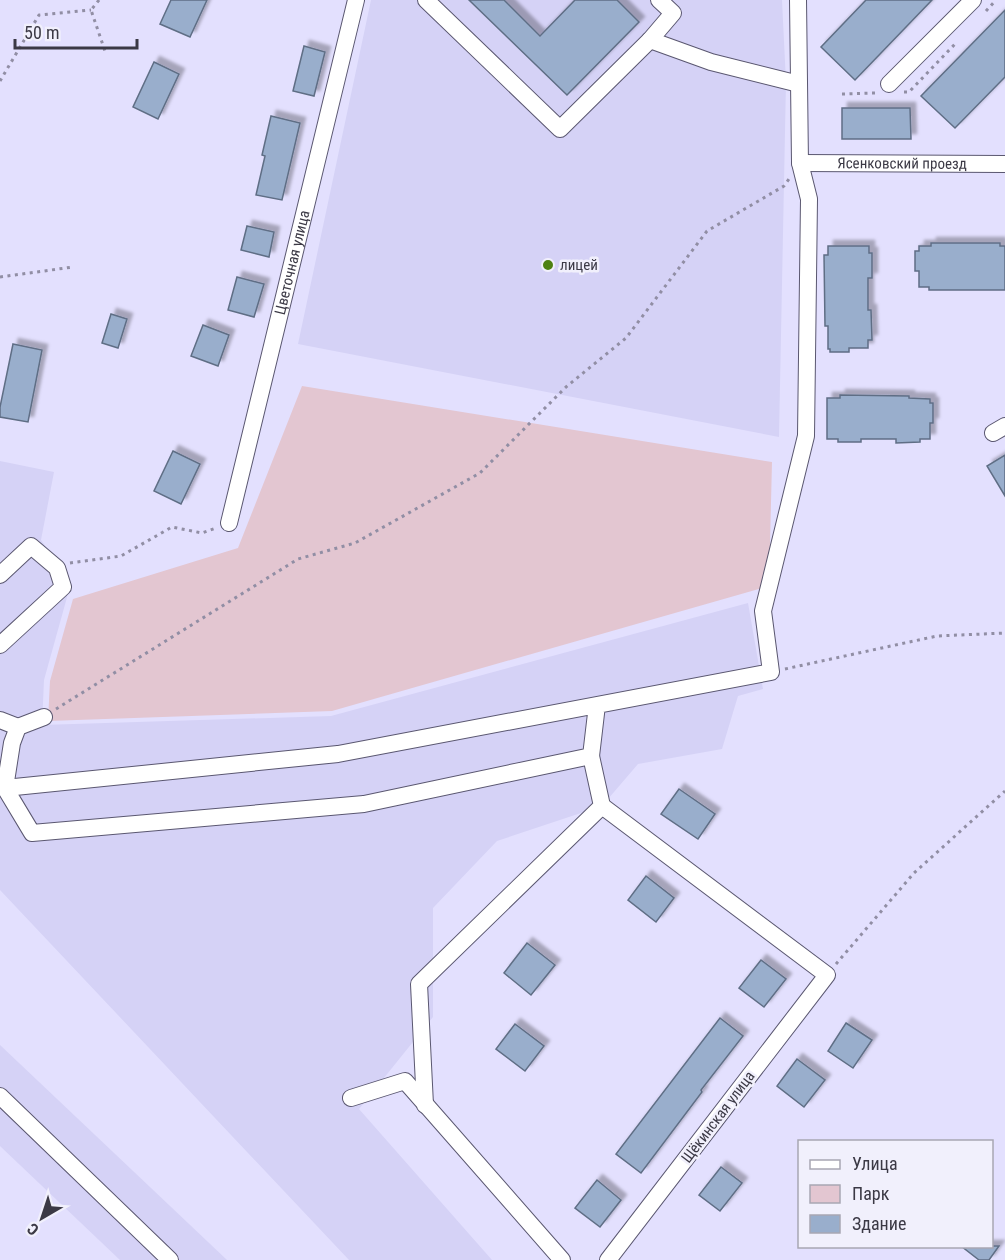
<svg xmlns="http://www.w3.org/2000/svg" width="1005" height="1260" font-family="'Roboto Condensed',sans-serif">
	<defs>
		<filter id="shadow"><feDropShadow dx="5.5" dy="-5.5" stdDeviation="1.5" flood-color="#0004"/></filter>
	</defs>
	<rect width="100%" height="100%" fill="#e3e0fe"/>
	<!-- built -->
	<g fill="#d5d2f6">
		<path d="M 371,0 L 782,0 L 786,82 L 779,437 L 298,344 Z"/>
		<path d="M 0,461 L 54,472 L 41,540 L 71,583 L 44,680 L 42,725 L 331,716 L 748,603 L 763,689 L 738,696 L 722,749 L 638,764 L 602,806 L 497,841 L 433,908 L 433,1017 L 359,1109 L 492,1260 L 349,1260 L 0,890 Z"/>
		<path d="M 0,1045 L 227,1260 L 120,1260 L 0,1146 Z"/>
	</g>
	<!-- green -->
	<path fill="#e3c6d1" d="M 302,386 L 772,462 L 769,586 L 332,711 L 48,721 L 50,681 L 73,599 L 238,548 Z"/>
	<!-- building -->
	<g fill="#99aecc" stroke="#5f6e85" stroke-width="1.5" filter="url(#shadow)">
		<path d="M 171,0 L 207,0 L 190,37 L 160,24 Z"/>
		<path d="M 469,0 L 504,0 L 540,36 L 575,0 L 617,0 L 639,22 L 567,95 Z"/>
		<path d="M 866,0 L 932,0 L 855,80 L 821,47 Z"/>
		<path d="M 1005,10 L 1005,77 L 955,128 L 921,96 Z"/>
		<path d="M 304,46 L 325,52 L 314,96 L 293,91 Z"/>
		<path d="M 154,62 L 179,74 L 158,119 L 133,107 Z"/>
		<path d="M 842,108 L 910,108 L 911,139 L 842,139 Z"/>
		<path d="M 271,116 L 300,123 L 282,200 L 256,195 L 265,156 L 262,155 Z"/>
		<path d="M 247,226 L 274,232 L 269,257 L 241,250 Z"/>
		<path d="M 931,243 L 1000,243 L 1000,246 L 1005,246 L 1005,290 L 929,290 L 929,287 L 919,287 L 919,271 L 915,271 L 915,251 L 919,251 L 919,246 L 931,246 Z"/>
		<path d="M 828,246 L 869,246 L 869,253 L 872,253 L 872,278 L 868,278 L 868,310 L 871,310 L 872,340 L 868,340 L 868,348 L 849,348 L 849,352 L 830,352 L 830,349 L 828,349 L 828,326 L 825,326 L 824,255 L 828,255 Z"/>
		<path d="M 237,277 L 264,284 L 254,317 L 228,310 Z"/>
		<path d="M 111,314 L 127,319 L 118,348 L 102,343 Z"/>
		<path d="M 203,325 L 229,335 L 218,366 L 191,356 Z"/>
		<path d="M 13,344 L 42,350 L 28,422 L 0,417 L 0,407 Z"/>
		<path d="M 840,395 L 909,396 L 909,398 L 930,399 L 930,403 L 933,403 L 933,423 L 930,423 L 930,439 L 920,439 L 920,442 L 896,443 L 896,439 L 861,439 L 861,442 L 838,442 L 838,439 L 827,439 L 827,398 L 840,398 Z"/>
		<path d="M 173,451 L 200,464 L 181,504 L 154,491 Z"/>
		<path d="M 1005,455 L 1005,496 L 987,466 Z"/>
		<path d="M 679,789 L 715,814 L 698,839 L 661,814 Z"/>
		<path d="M 646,876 L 674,898 L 656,922 L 628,900 Z"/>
		<path d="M 527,943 L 555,965 L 531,995 L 504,973 Z"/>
		<path d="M 761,960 L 786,979 L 764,1007 L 739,988 Z"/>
		<path d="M 720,1018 L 743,1036 L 701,1090 L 702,1092 L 641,1173 L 616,1154 Z"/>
		<path d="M 846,1023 L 872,1040 L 853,1068 L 828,1051 Z"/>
		<path d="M 515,1024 L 544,1046 L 525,1071 L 496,1049 Z"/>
		<path d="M 797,1059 L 825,1080 L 804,1107 L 777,1086 Z"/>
		<path d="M 721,1167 L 742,1183 L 720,1211 L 699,1195 Z"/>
		<path d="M 597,1180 L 621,1200 L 600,1227 L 575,1208 Z"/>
		<path d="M 961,1246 L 999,1246 L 989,1260 L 979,1260 Z"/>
	</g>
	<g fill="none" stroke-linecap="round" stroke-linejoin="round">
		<defs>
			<g id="minor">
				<path d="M 426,0 L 560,129 L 650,40 L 673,13 L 659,0"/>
				<path d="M 650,40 L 711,62 L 799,84"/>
				<path d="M 889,84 L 973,0"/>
				<path id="s1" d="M 800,163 L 1005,164"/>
				<path d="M 993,433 L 1005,426"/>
				<path id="s2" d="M 229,523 L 356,0"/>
				<path d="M 0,575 L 31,546 L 57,568 L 63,587 L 0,645"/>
				<path d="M 597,705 L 591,756 L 364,804 L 32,833 L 5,788 L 338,754 L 771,672 L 763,611 L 806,436 L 809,199 L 800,163 L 798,0"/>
				<path d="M 0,720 L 18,727"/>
				<path d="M 0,784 L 5,788 L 12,743 L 18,727 L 44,717"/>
				<path d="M 602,806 L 827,975 L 608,1260"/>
				<path d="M 0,1096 L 170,1260"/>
				<path d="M 351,1098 L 405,1081 L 562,1260"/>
				<path d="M 425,1105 L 419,984 L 602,806 L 591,756"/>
			</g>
		</defs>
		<!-- minor casing -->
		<use href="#minor" stroke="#5a5770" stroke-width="18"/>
		<!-- path -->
		<g stroke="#918ea4" stroke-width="3" stroke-dasharray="3 4.5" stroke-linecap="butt">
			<path d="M 99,0 L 91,10 L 106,54"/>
			<path d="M 986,11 L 996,0"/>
			<path d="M 0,81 L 39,15 L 91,10"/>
			<path d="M 904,92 L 909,92 L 955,44"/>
			<path d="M 842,94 L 876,93"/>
			<path d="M 0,277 L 73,267"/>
			<path d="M 70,563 L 121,556 L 172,527 L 202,533 L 216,528"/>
			<path d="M 785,669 L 937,636 L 1005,633"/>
			<path d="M 56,709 L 298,559 L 355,543 L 480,473 L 566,387 L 626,338 L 707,231 L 784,186 L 789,179"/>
			<path d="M 836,964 L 914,873 L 1005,791"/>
		</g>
		<!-- minor -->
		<use href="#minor" stroke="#fff" stroke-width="16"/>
	</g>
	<!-- markers -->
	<circle fill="#4e8113" stroke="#f1f0fc" stroke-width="2" cx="548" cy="265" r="6"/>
	<g text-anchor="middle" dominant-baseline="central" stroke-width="5" stroke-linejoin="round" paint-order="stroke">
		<!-- street labels -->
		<g font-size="15" fill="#3b3945" stroke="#f1f0fc">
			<text stroke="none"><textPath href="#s1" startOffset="102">Ясенковский проезд</textPath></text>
			<text stroke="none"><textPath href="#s2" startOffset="268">Цветочная улица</textPath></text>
			<text transform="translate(718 1117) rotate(-53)">Щёкинская улица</text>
		</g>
		<!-- poi labels -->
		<g font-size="15" fill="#3b3945" stroke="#f1f0fc" text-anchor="start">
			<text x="560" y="265">лицей</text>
		</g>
	</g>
	<!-- legend -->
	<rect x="798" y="1140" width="195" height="108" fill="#f1f0fc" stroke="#a8a7b3" stroke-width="1.5"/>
	<rect x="810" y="1160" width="30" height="9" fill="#ffffff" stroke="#a8a7b3" stroke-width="1.5"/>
	<text x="852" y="1170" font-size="18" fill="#3b3945">Улица</text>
	<rect x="810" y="1185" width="30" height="18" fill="#e3c6d1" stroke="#a8a7b3" stroke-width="1.5"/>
	<text x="852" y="1200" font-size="18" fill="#3b3945">Парк</text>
	<rect x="810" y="1215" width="30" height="18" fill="#99aecc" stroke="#a8a7b3" stroke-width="1.5"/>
	<text x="852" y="1230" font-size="18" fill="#3b3945">Здание</text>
	<!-- north arrow -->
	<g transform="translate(42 1218) rotate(219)" stroke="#f1f0fc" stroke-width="4.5" paint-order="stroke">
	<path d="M0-4.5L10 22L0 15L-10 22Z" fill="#3b3945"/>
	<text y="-9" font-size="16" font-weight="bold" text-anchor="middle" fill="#3b3945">С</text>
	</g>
	<!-- scale -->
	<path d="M15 39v9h122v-9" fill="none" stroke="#3b3945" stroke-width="3"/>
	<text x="24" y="39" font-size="18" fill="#3b3945" stroke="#f1f0fc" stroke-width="4.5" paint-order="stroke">50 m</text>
</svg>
